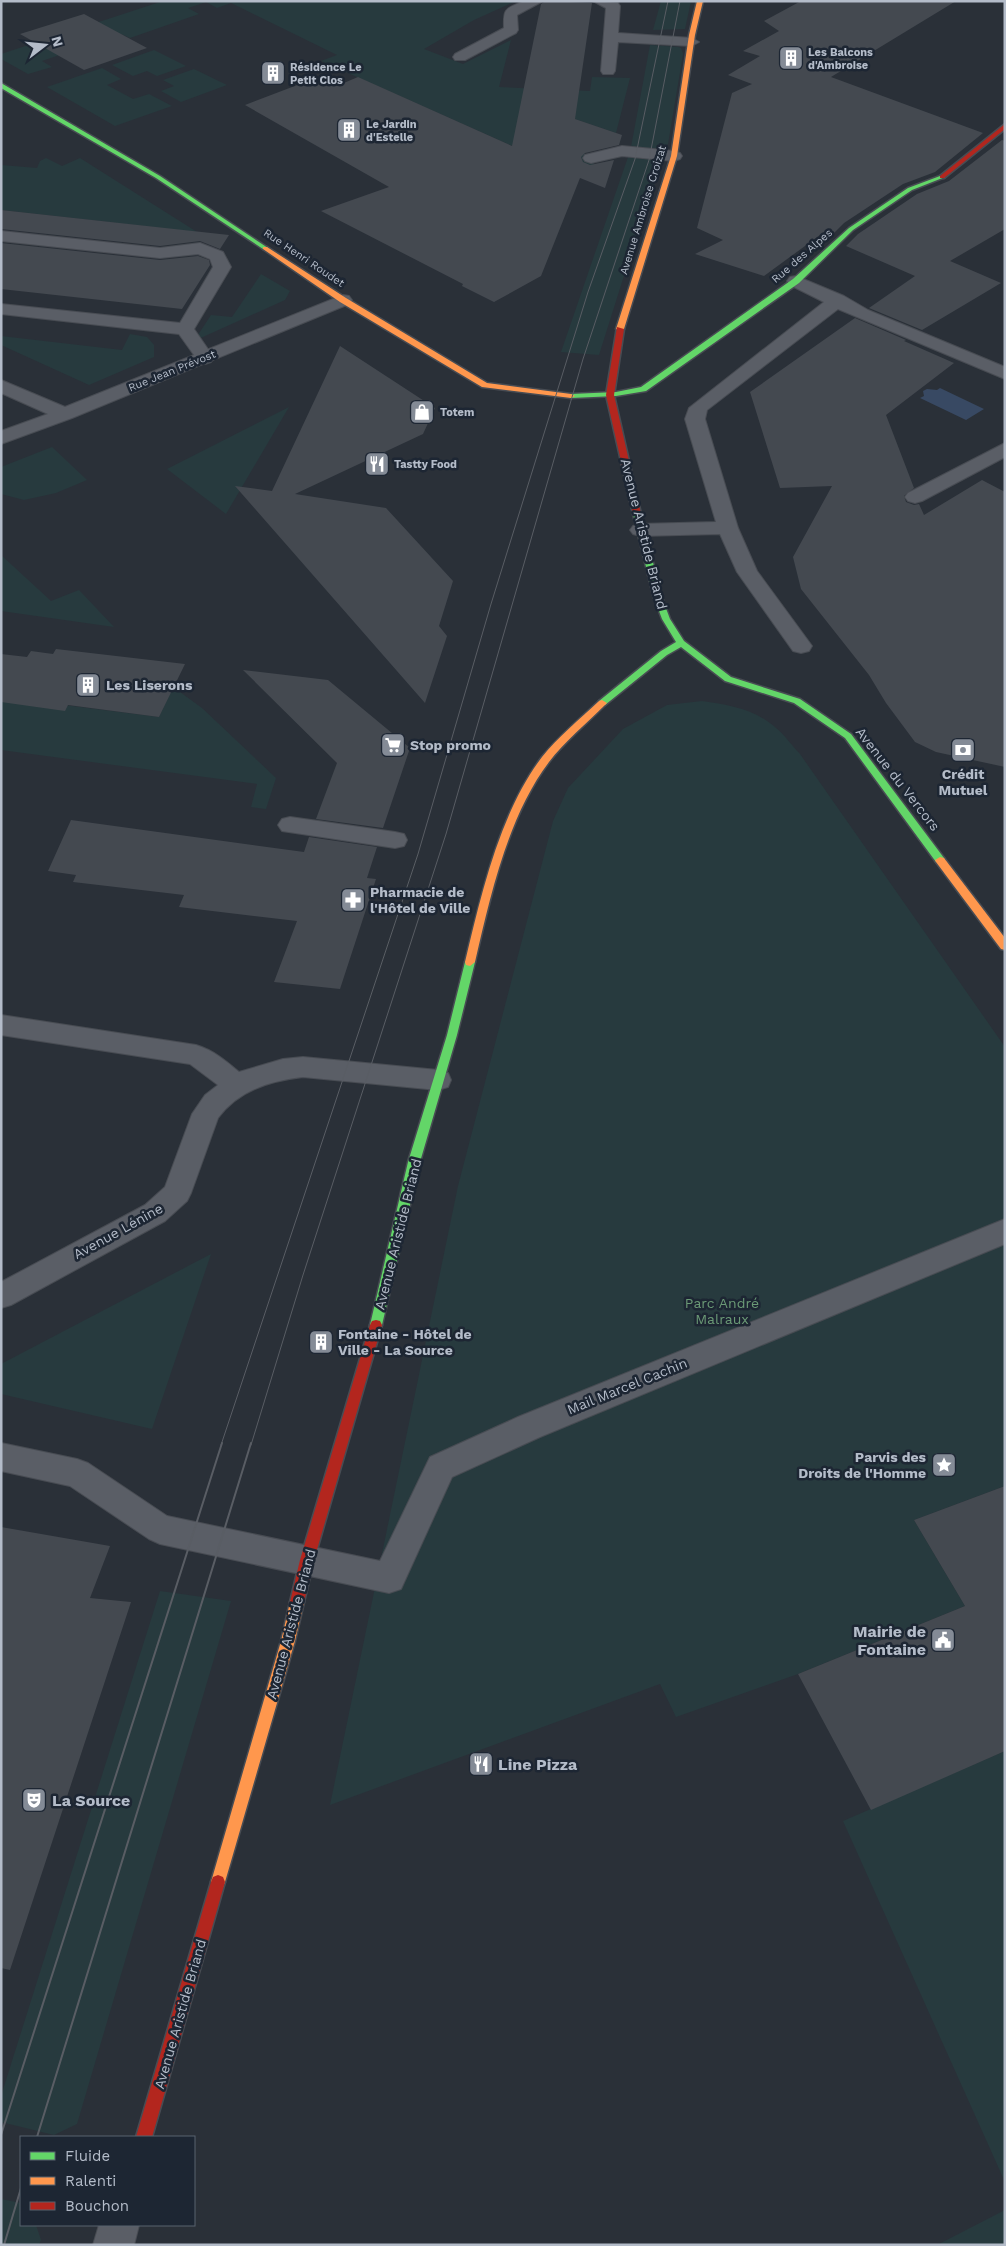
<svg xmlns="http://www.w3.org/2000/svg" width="1006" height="2246" font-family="'Work Sans',sans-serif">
	<rect width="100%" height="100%" fill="#2a3038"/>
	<!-- green -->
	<g fill="#273a3e">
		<path d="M 163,1 L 516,1 L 474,20 L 424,49 L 463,64 L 511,40 L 499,87 L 590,91 L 592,77 L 630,78 L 616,133 L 539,107 L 594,163 L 589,180 L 321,61 L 337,55 L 231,3 L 217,8 L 206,2 L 188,8 L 199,14 L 130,38 L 121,34 L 42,61 L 52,67 L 28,74 L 1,59 L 1,54 Z"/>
		<path d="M 661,1 L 691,1 L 685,29 L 653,30 Z"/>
		<path d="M 650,45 L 678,47 L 681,48 L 683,54 L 668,144 C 660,152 642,148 631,147 Z"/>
		<path d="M 154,50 L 186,66 L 157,76 L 147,71 L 133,76 L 112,65 Z"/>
		<path d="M 102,68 L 121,79 L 107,85 L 133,99 L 149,94 L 172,106 L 115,126 L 47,87 Z"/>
		<path d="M 194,69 L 227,85 L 181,102 L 161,91 L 174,86 L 163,80 Z"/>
		<path d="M 628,157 L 656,160 L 661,166 L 645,209 L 599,355 L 561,352 Z"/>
		<path d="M 46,158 L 62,166 L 80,158 L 197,232 L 1,210 L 1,165 L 37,168 L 40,161 Z"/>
		<path d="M 261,274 L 290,291 L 285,300 L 194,341 L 211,315 L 232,317 Z"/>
		<path d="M 130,334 L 147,337 L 154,345 L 154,357 L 89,385 L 1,345 L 1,336 L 122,350 Z"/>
		<path d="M 289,407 L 226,514 L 167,469 Z"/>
		<path d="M 52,447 L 87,480 L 56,493 L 24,500 L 1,494 L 1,467 Z"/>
		<path d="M 1,555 L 51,601 L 79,590 L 114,627 L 1,611 Z"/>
		<path d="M 173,687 L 202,708 L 276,778 L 266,809 L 251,807 L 257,784 L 1,750 L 1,697 L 159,717 Z"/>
		<path d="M 702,701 C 729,705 755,709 776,728 C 785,735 792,746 800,754 L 1005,1047 L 1005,1486 L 914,1520 L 965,1606 L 798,1674 L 676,1717 L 660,1684 L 330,1805 L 458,1186 L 553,821 L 568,788 L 623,729 L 667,705 Z"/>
		<path d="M 211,1254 L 152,1429 L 1,1394 L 1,1364 Z"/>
		<path d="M 160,1591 L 231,1601 L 77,2124 L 54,2135 L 1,2122 L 1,2096 Z"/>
		<path d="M 1005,1751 L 1005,2182 L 843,1821 Z"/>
		<path d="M 1,2199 L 21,2203 L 21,2225 L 36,2225 L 41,2240 L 39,2245 L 1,2245 Z"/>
		<path d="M 1005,2210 L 1005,2245 L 937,2245 Z"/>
	</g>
	<!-- water -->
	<path fill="#384963" d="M 940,388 L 984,409 L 966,420 L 920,398 L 924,396 L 923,391 L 927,389 L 937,390 Z"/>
	<!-- building -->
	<g fill="#444950">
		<path d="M 545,1 L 592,3 L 575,119 L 622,135 L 619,145 L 585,153 L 581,157 L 583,162 L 590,165 L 614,160 L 605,188 L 580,178 L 541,276 L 494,302 L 462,286 L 463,284 L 321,211 L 389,187 L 245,105 L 321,76 L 339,85 L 358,77 L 512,146 L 541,4 Z"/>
		<path d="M 801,1 L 956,1 L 831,77 L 983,133 L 935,172 L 903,184 L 844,223 L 828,239 L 820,235 L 764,276 L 695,254 L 723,240 L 697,228 L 732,93 L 752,84 L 728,75 L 760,56 L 743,51 L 779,31 L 764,21 Z"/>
		<path d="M 84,14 L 147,48 L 84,70 L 20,34 Z"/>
		<path d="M 1002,140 L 1005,141 L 1005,229 L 950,261 L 1001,283 L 922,330 L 869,308 L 915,276 L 846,246 L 858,234 L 917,194 L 949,181 Z"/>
		<path d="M 1,210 L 229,235 L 220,249 L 200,241 L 160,246 L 1,229 Z"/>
		<path d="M 1,243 L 160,260 L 198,256 L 209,260 L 210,265 L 182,309 L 1,289 Z"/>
		<path d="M 855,318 L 906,340 L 904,341 L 954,363 L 886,415 L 914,488 L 904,496 L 906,502 L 914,505 L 919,504 L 924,515 L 982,480 L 1005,492 L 1005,767 L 936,752 L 915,742 L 886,703 L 869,675 L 801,589 L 793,557 L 832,486 L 780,488 L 750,392 Z"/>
		<path d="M 340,346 L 435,408 L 423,434 L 295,494 L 386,508 L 453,581 L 439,626 L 447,636 L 425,703 L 235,486 L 272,491 Z"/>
		<path d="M 56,649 L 185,664 L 159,717 L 68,705 L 65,711 L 1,702 L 1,654 L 27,657 L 31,651 L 53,654 Z"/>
		<path d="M 243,670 L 328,680 L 410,748 L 383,828 L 316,819 L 337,763 Z"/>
		<path d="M 71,820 L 304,852 L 309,837 L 377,847 L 367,878 L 376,879 L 340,989 L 274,982 L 297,921 L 179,907 L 184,895 L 73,882 L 76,875 L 48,871 Z"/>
		<path d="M 1005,1486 L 1005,1751 L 871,1810 L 798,1674 L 965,1606 L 914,1520 Z"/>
		<path d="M 1,1527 L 110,1546 L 90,1598 L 131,1602 L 10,1970 L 1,1968 Z"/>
	</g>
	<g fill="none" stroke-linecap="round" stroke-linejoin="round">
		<defs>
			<g id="lane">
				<path d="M 524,1 L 543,1 L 517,15 L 518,30 L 516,33 L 465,60 L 455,60 L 453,57 L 455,54 L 504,28 C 503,7 506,9 524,1 Z"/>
				<path d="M 593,1 L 618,3 L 620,6 L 618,33 L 692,38 L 699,42 L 692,46 L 618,42 L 615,71 L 613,74 L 603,74 L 601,71 L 606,8 Z"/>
				<path d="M 622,146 L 674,151 L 680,153 L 682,156 L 680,159 L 674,161 L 622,156 L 591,163 L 585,161 L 583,158 L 585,155 Z"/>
				<path d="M 1,231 L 160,248 L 200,243 L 223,252 L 231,267 L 194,329 L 214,358 L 211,362 L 205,364 L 199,362 L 179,334 L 1,314 L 1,304 L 180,323 L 213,267 L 210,259 L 198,254 L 160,258 L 1,241 Z"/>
				<path d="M 796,276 L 844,296 L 868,310 L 1005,367 L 1005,379 L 838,309 L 707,410 L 705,419 L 738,528 L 757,571 L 812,646 L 809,651 L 801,653 L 793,651 L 737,572 L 720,534 L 640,536 L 633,534 L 630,530 L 633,526 L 640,524 L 716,522 L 685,419 L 689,408 L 824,302 L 790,285 L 787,281 L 790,277 Z"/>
				<path d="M 1005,443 L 1005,457 L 922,501 L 915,503 L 908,501 L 905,497 L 908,493 Z"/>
				<path d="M 290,817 L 395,832 L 404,834 L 407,840 L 404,846 L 395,848 L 282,831 L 278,825 L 282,819 Z"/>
			</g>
			<g id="street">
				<path d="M 343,295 L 349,296 L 352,300 L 349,304 L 72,418 L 1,444 L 1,431 L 48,414 L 1,393 L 1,380 L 65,407 Z"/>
				<path d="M 1,1015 L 196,1045 C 213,1050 226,1061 239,1072 L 283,1059 L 303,1057 L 438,1070 L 448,1073 L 451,1080 L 448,1087 L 438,1090 L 303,1077 C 270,1081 239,1090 218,1118 L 191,1193 L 187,1201 L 165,1221 L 11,1305 L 1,1308 L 1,1282 L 145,1205 L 165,1187 L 192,1114 L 205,1095 L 218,1085 L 190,1064 L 1,1035 Z"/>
				<path d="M 1005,1219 L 1005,1244 L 540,1437 L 452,1477 L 401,1589 L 389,1593 L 160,1544 L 149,1539 L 70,1486 L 1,1471 L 1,1443 L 77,1459 L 88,1463 L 167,1516 L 380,1561 L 430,1457 L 518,1417 Z"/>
				<path d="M 99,2225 L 139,2225 L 134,2245 L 93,2245 Z"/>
			</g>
			<g id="fast">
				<path d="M 1,83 L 160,176 L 268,248 L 263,249 L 156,178 L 1,88 Z"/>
				<path d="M 940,176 L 945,177 L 912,190 L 853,230 L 799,283 L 646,391 L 616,396 L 571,398 L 567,396 L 571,394 L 616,392 L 641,387 L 793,279 L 849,228 L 908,188 Z"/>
				<path d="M 634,512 L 637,512 L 641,514 L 661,595 L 670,619 L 684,641 L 731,677 L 800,699 L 851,734 L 944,858 L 945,860 L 944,862 L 936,862 L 845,738 L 794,703 L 725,681 L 681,647 L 667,655 L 605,705 L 599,705 L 599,701 L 661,651 L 676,642 L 662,619 L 653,595 L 633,514 Z"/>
				<path d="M 470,958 L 475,962 L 457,1035 L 420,1162 L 382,1325 L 380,1329 L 376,1330 L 372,1329 L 370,1325 L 408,1162 L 447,1035 L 465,962 Z"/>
			</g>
			<g id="slow">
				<path d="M 697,1 L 703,1 L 695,35 L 677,156 L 624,329 L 620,331 L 616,329 L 671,156 L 689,35 Z"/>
				<path d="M 263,247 L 267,247 L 346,298 L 487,383 L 571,394 L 575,396 L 571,398 L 482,387 L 340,302 L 263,249 Z"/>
				<path d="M 602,700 L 607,703 L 605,705 C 587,723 564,742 549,762 C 508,816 490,897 475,962 L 470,966 L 466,965 L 465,962 C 481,895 500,812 542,757 C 558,737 580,719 599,701 Z"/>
				<path d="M 940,857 L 944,858 L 1005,938 L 1005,950 L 1001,949 L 936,862 L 935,860 Z"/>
				<path d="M 297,1596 L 302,1597 L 304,1602 L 295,1641 L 225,1882 L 223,1887 L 218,1889 L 213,1887 L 211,1882 L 281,1641 L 290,1602 L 292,1597 Z"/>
			</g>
			<g id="jam">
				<path d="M 1005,124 L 1005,129 L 944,178 L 940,178 L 940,176 Z"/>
				<path d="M 617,327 L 624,329 L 614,395 L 641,514 L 637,516 L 633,514 L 606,395 Z"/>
				<path d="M 376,1320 L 380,1321 L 382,1325 L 314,1560 L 304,1602 L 302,1607 L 297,1608 L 292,1607 L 290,1602 L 300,1560 L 370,1325 L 372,1321 Z"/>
				<path d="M 218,1875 L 223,1877 L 225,1882 L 152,2137 L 136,2137 L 211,1882 L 213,1877 Z"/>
			</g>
		</defs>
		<!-- lane casing -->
		<use href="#lane" stroke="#484c53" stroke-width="2"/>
		<!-- street casing -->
		<use href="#street" stroke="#484c53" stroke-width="2"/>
		<!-- fast casing -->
		<use href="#fast" stroke="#484c53" stroke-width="3"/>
		<!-- slow casing -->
		<use href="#slow" stroke="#484c53" stroke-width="3"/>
		<!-- jam casing -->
		<use href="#jam" stroke="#484c53" stroke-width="3"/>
		<!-- lane -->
		<use href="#lane" fill="#5a5e66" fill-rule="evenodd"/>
		<!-- street -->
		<use href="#street" fill="#5a5e66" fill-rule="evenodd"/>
		<!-- fast -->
		<use href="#fast" fill="#63d668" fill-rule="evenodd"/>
		<!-- slow -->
		<use href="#slow" fill="#ff974d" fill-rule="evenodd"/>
		<!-- jam -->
		<use href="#jam" fill="#b3261e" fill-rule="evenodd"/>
		<!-- tram-far1 -->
		<g stroke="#595d64" stroke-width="1">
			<path d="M 221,1445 L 418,854 L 491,604 L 588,292 L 635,159 L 668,1"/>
			<path d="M 251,1445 L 303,1275 L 446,834 L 583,359 L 649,160 L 680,1"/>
		</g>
		<!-- tram -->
		<g stroke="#595d64" stroke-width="2">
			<path d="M 1,2135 L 222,1443"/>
			<path d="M 37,2137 L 251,1443"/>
			<path d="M 4,2245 L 21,2188"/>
		</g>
	</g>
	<!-- icons -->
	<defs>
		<symbol id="building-square" viewBox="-11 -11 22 22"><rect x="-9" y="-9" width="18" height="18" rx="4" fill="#848b96" stroke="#1d2633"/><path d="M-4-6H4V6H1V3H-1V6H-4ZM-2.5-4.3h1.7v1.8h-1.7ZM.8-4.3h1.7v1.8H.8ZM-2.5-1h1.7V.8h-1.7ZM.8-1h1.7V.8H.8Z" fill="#fff"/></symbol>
		<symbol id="shop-square" viewBox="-11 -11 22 22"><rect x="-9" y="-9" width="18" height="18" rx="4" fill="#848b96" stroke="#1d2633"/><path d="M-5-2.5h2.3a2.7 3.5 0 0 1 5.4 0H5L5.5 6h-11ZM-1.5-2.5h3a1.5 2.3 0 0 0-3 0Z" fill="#fff"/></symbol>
		<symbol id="restaurant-square" viewBox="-11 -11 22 22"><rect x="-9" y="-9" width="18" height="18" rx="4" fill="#848b96" stroke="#1d2633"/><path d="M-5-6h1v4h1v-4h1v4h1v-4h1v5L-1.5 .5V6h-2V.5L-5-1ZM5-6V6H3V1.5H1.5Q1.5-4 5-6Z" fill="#fff"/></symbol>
		<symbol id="supermarket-square" viewBox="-11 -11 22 22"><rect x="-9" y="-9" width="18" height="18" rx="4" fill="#848b96" stroke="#1d2633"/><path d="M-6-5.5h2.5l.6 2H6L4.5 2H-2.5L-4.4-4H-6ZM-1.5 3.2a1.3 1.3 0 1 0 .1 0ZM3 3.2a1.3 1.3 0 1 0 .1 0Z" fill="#fff"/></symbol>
		<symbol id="bank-square" viewBox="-11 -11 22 22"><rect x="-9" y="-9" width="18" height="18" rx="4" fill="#848b96" stroke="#1d2633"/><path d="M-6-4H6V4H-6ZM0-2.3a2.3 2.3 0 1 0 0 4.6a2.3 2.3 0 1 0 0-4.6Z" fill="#fff"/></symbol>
		<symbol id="pharmacy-square" viewBox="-11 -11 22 22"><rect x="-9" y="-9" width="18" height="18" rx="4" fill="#848b96" stroke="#1d2633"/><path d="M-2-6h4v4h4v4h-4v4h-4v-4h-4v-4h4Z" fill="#fff"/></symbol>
		<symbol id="sight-square" viewBox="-11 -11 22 22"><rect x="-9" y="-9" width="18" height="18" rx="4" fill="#848b96" stroke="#1d2633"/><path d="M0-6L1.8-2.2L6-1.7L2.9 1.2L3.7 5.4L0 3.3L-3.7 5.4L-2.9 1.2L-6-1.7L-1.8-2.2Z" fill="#fff"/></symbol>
		<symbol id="civic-square" viewBox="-11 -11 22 22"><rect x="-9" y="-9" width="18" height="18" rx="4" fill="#848b96" stroke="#1d2633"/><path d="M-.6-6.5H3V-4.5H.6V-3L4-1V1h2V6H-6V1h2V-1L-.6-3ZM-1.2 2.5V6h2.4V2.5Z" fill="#fff"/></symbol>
		<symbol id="theatre-square" viewBox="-11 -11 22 22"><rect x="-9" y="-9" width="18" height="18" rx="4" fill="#848b96" stroke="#1d2633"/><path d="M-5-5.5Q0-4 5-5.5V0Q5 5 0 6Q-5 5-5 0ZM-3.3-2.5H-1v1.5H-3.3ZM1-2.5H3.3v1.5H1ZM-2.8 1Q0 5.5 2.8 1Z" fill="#fff"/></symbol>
	</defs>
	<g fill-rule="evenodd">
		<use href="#building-square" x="777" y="44" width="28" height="28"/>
		<use href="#building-square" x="259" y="59" width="28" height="28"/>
		<use href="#building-square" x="335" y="116" width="28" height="28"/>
		<use href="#shop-square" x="408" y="398" width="28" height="28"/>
		<use href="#restaurant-square" x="363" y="450" width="28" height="28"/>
		<use href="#building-square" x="74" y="671" width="28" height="28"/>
		<use href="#supermarket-square" x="379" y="731" width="28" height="28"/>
		<use href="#bank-square" x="949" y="736" width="28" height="28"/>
		<use href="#pharmacy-square" x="339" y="886" width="28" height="28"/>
		<use href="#building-square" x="307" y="1328" width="28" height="28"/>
		<use href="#sight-square" x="930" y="1451" width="28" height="28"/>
		<use href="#civic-square" x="929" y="1626" width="28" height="28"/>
		<use href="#restaurant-square" x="467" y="1750" width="28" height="28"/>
		<use href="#theatre-square" x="20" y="1786" width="28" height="28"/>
	</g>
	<g text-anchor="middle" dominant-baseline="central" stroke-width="5" stroke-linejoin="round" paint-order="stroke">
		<!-- far-poi labels -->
		<g font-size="11" font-weight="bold" fill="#b4bcc9" stroke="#1d2633" text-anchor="start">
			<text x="808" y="52">Les Balcons<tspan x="808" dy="13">d'Ambroise</tspan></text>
			<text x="290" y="67">Résidence Le<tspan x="290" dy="13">Petit Clos</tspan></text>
			<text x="366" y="124">Le Jardin<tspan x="366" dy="13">d'Estelle</tspan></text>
			<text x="440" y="412">Totem</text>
			<text x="394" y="464">Tastty Food</text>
		</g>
		<!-- far-street labels -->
		<g font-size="11" fill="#b4bcc9" stroke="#1d2633">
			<text transform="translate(643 210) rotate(-73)">Avenue Ambroise Croizat</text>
			<text transform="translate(802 256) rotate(-41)">Rue des Alpes</text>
			<text transform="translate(304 258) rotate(34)">Rue Henri Roudet</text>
			<text transform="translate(172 371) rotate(-22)">Rue Jean Prévost</text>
		</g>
		<!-- street labels -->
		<g font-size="14" fill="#b4bcc9" stroke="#1d2633">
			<text transform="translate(644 534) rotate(76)">Avenue Aristide Briand</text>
			<text transform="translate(898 779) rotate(52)">Avenue du Vercors</text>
			<text transform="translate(118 1231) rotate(-29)">Avenue Lénine</text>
			<text transform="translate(398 1234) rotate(-76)">Avenue Aristide Briand</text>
			<text transform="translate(627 1386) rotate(-22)">Mail Marcel Cachin</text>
			<text transform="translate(291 1624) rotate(-75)">Avenue Aristide Briand</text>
			<text transform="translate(180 2014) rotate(-74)">Avenue Aristide Briand</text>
		</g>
		<!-- poi labels -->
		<g font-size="14" font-weight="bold" fill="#b4bcc9" stroke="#1d2633" text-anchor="start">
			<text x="106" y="685">Les Liserons</text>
			<text x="410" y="745">Stop promo</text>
			<text x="963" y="774" text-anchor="middle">Crédit<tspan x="963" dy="16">Mutuel</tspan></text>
			<text x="370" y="892">Pharmacie de<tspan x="370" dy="16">l'Hôtel de Ville</tspan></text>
			<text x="338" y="1334">Fontaine - Hôtel de<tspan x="338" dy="16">Ville - La Source</tspan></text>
			<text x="926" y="1457" text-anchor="end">Parvis des<tspan x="926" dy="16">Droits de l'Homme</tspan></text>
		</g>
		<!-- park labels -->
		<g font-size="14" fill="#6b9a76" stroke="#1d2633">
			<text x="722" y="1303">Parc André<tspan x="722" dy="16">Malraux</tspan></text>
		</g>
		<!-- near-poi labels -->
		<g font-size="16" font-weight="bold" fill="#b4bcc9" stroke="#1d2633" text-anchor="start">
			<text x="926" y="1631" text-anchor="end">Mairie de<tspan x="926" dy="18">Fontaine</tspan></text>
			<text x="498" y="1764">Line Pizza</text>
			<text x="52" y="1800">La Source</text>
		</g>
	</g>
	<!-- border -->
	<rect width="1006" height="2246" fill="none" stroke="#b4bcc9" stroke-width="5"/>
	<!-- legend -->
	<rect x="20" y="2136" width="175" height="90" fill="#1d2633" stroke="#59626f"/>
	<rect x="30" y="2152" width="25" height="8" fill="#63d668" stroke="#59626f"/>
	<text x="65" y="2161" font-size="15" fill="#b4bcc9">Fluide</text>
	<rect x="30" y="2177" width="25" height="8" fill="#ff974d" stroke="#59626f"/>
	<text x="65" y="2186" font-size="15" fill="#b4bcc9">Ralenti</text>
	<rect x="30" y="2202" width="25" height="8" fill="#b3261e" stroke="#59626f"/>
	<text x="65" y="2211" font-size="15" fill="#b4bcc9">Bouchon</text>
	<!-- north arrow -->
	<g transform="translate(45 45) rotate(74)" stroke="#1d2633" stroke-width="4" paint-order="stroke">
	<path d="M0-4L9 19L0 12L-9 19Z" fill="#b4bcc9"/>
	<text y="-8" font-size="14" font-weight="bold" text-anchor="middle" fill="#b4bcc9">N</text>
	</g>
</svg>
